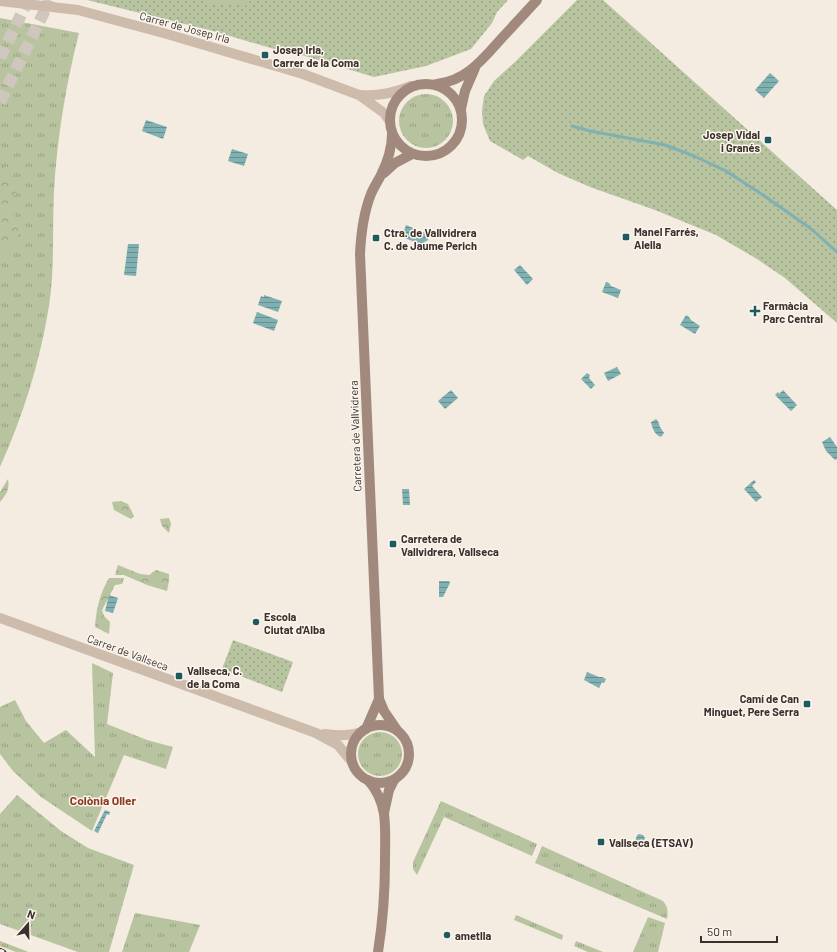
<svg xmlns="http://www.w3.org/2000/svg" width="837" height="952" font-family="Barlow,sans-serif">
	<defs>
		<pattern id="grass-tufts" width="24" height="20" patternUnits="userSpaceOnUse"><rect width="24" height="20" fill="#b8c4a0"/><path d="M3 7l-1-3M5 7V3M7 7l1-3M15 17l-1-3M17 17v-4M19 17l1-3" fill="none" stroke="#97a083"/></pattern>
		<pattern id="forest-crowns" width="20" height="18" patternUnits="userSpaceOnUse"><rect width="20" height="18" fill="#b8c4a0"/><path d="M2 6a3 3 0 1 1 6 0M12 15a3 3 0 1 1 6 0" fill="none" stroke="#97a083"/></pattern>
		<pattern id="park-dots" width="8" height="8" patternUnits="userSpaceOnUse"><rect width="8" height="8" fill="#b8c4a0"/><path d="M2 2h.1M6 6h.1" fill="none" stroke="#97a083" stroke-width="1.8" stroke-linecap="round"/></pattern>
		<pattern id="water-rules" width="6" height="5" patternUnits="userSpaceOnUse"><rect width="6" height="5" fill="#7fb0b2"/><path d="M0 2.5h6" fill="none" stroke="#699091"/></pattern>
	</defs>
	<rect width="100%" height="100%" fill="#f4ebe1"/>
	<!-- grass -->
	<g fill="url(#grass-tufts)">
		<path d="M 0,18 L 79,33 C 66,84 57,138 54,191 C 52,229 55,268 49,306 C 40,362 23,416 0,467 Z"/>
		<circle cx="426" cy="121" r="27"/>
		<path d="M 92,663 L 113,673 L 107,724 L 147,740 L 173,747 L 166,769 L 124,755 L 92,831 L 41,797 L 13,771 L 0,754 L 0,707 L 15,700 L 26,721 L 44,743 L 66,730 L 95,757 Z"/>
		<circle cx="380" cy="754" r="22"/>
		<path d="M 17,795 L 61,831 L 88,848 L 134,865 L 109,952 L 78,952 L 0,924 L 0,814 Z"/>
		<path d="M 441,801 L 537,844 L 532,856 L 444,817 L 417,875 L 413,869 L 413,862 Z"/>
		<path d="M 542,846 L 663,901 C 668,907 668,911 667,919 L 535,863 Z"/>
		<path d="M 135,913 L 200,925 L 189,952 L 122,952 Z"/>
		<path d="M 516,915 L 563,935 L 562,940 L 514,920 Z"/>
		<path d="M 648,917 L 665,923 L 658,952 L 633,952 Z"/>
		<path d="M 0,941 L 26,951 L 28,952 L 16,952 L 0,946 Z"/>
		<path d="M 576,941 L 603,952 L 588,952 L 574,946 Z"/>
	</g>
	<!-- forest -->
	<g fill="url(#forest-crowns)">
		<path d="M 0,164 L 9,171 L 19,188 L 8,204 L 9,211 L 14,214 L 21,230 L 10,250 L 0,252 Z"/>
		<path d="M 8,479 C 10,489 6,495 0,502 L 0,492 Z"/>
		<path d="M 121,501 L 128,504 L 134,516 L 131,519 L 114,510 L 112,502 Z"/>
		<path d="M 169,518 L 171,524 L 169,533 L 162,526 L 160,519 Z"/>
		<path d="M 118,565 L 140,574 L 149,575 L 156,570 L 169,574 L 169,581 L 167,591 L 147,585 L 124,575 L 115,575 Z"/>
		<path d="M 109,578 L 124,578 L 122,584 L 115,585 L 102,610 L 104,616 L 110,622 L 109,634 L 95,627 C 96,610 100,593 109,578 Z"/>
	</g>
	<!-- park -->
	<g fill="url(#park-dots)">
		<path d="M 87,0 L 508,0 L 497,12 L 492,23 L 471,49 L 426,66 L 374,77 L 295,53 L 291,54 L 213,31 Z"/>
		<path d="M 577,0 L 603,0 L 837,210 L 837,323 L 785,278 L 757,259 L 716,235 L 655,210 L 590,187 L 558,173 L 528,156 L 523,160 L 490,141 L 483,124 L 482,111 L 484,96 L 494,81 L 515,62 Z"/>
		<path d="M 233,640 L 293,662 L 282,692 L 222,669 Z"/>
	</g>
	<!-- garden -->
	<path fill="#b8c4a0" d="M 205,0 L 250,0 L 249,6 L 204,3 Z"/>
	<!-- water -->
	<g fill="url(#water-rules)">
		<path d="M 770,73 L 779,81 L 764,98 L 755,90 Z"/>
		<path d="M 146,120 L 167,127 L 163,139 L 142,131 Z"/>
		<path d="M 232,149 L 248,154 L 244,166 L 228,161 Z"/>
		<path d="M 406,225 L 427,234 L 428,240 L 423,243 L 420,244 L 402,237 Z"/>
		<path d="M 128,244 L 139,244 L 136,276 L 124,275 Z"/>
		<path d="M 520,265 L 533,279 L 527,285 L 514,270 Z"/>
		<path d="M 606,282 L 609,283 L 611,286 L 621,290 L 618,298 L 602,292 Z"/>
		<path d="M 264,295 L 282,301 L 278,312 L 258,305 L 261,296 L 264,297 Z"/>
		<path d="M 257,312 L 278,320 L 274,331 L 253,323 Z"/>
		<path d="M 686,315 L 689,317 L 691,320 L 700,326 L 695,334 L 680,325 Z"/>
		<path d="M 617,367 L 621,374 L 608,381 L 604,373 Z"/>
		<path d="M 587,373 L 590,375 L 589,378 L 595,385 L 591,389 L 581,379 Z"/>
		<path d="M 451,390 L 458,398 L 445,409 L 438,401 Z"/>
		<path d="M 783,390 L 797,405 L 791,411 L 775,395 L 778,392 L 779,394 Z"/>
		<path d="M 656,419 L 658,421 L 660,427 L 664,433 L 661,437 C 655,435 652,428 651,422 Z"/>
		<path d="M 830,437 L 837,447 L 837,459 L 835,460 L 826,451 L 822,442 Z"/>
		<path d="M 754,480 L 756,482 L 752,486 L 762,497 L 756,502 L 744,489 Z"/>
		<path d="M 402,489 L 409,489 L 410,505 L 403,505 Z"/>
		<path d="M 439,581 L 449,581 L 450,583 L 443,597 L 439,597 Z"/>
		<path d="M 109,595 L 118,598 L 113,613 L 105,611 Z"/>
		<path d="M 587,672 L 599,677 L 602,677 L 606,679 L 604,683 L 602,682 L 599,688 L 584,680 Z"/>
		<path d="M 105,810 L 110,812 L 109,815 L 107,814 L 98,833 L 94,831 Z"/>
		<path d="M 639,834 L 643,835 L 645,838 L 641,847 L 638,849 C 635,845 634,837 639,834 Z"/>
	</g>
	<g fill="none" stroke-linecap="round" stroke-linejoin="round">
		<!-- stream -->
		<path stroke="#7fb0b2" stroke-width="3" d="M 572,126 L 590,131 L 665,145 L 694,156 L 726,171 L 763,195 L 810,228 L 837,252"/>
		<!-- motorway-tunnel -->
		<g stroke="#cfc6bd" stroke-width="12" stroke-dasharray="12 6" stroke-linecap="butt">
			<path d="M 0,58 L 28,0"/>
			<path d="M 0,102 L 50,0"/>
		</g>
		<!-- tertiary -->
		<g stroke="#cdbbac" stroke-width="10">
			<path d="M 0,1 L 78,10 L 167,34 L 303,74 L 359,95 L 384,113 L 389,120"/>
			<path d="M 361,95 C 380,96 393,93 411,86"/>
			<path d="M 0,618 L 316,733 L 338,745 L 352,762"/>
			<path d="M 324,734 C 338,736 349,736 362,732"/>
		</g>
		<!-- secondary -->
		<g stroke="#a18a7d" stroke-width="10">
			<circle cx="426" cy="120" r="36"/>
			<path d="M 437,84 C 467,80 482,60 501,39 C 513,26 525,13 537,0"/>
			<path d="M 461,109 L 465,91 L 475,68"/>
			<path d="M 392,134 C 392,149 388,161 381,175 C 378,181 374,187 371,194 C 363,214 361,233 360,254 L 379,699 L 384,711 L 397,730"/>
			<path d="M 384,173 L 395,163 L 412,154"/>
			<circle cx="380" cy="754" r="29"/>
			<path d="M 366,729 L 379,699"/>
			<path d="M 368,780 C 376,789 382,802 384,814 C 386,829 385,845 385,860 C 385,891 383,921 378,952"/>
			<path d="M 384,813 L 389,790 L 394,780"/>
		</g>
		<defs>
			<path id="rail" d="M 0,950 L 4,952"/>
		</defs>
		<!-- rail casing -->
		<use href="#rail" stroke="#3b302b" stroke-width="4.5"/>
		<!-- rail -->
		<use href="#rail" stroke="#fbf5ee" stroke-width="3" stroke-dasharray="9" stroke-linecap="butt"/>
	</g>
	<!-- markers -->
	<g fill="#1f5a5e" stroke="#fbf5ee" stroke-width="1.5">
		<rect x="261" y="51" width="8" height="8" rx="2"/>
		<rect x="764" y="136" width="8" height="8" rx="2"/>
		<rect x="622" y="233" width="8" height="8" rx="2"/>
		<rect x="372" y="234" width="8" height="8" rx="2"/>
		<path d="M753 305h4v4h4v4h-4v4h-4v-4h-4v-4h4z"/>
		<rect x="389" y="540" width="8" height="8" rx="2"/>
		<circle cx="256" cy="622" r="4"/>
		<rect x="175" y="672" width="8" height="8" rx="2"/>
		<rect x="803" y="700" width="8" height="8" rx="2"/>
		<rect x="597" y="838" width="8" height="8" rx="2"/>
		<circle cx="447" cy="935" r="4"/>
	</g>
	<g text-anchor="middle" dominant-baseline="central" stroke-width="3" stroke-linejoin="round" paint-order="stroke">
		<!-- street labels -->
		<g font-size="11" fill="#3b302b" stroke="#fbf5ee">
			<text transform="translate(185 27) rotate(15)">Carrer de Josep Irla</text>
			<text transform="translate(355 436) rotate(-92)">Carretera de Vallvidrera</text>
			<text transform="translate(128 652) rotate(20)">Carrer de Vallseca</text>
		</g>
		<!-- poi labels -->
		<g font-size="11" font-weight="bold" fill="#3b302b" stroke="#fbf5ee" text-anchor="start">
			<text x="273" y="49">Josep Irla,<tspan x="273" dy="13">Carrer de la Coma</tspan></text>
			<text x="760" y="134" text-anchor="end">Josep Vidal<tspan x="760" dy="13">i Granés</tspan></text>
			<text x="634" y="231">Manel Farrés,<tspan x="634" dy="13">Alella</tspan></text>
			<text x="384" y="232">Ctra. de Vallvidrera<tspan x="384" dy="13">C. de Jaume Perich</tspan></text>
			<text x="763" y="305">Farmàcia<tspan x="763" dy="13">Parc Central</tspan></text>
			<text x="401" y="538">Carretera de<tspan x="401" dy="13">Vallvidrera, Vallseca</tspan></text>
			<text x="264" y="616">Escola<tspan x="264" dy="13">Ciutat d'Alba</tspan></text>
			<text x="187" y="670">Vallseca, C.<tspan x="187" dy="13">de la Coma</tspan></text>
			<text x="799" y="698" text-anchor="end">Camí de Can<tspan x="799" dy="13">Minguet, Pere Serra</tspan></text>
			<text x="609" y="842">Vallseca (ETSAV)</text>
			<text x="455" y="935">ametlla</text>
		</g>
		<!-- neighbourhood labels -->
		<g font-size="12" font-weight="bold" fill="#8c3b22" stroke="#fbf5ee">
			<text x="103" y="800">Colònia Oller</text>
		</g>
	</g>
	<!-- north arrow -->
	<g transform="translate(28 924) rotate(20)" stroke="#fbf5ee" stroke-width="3" paint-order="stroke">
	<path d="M0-3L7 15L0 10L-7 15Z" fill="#3b302b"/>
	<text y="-6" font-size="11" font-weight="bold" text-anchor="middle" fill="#3b302b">N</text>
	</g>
	<!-- scale -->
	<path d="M701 936v6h76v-6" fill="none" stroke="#3b302b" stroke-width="2"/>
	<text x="707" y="936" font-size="12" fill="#3b302b" stroke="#fbf5ee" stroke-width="3" paint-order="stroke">50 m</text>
</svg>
